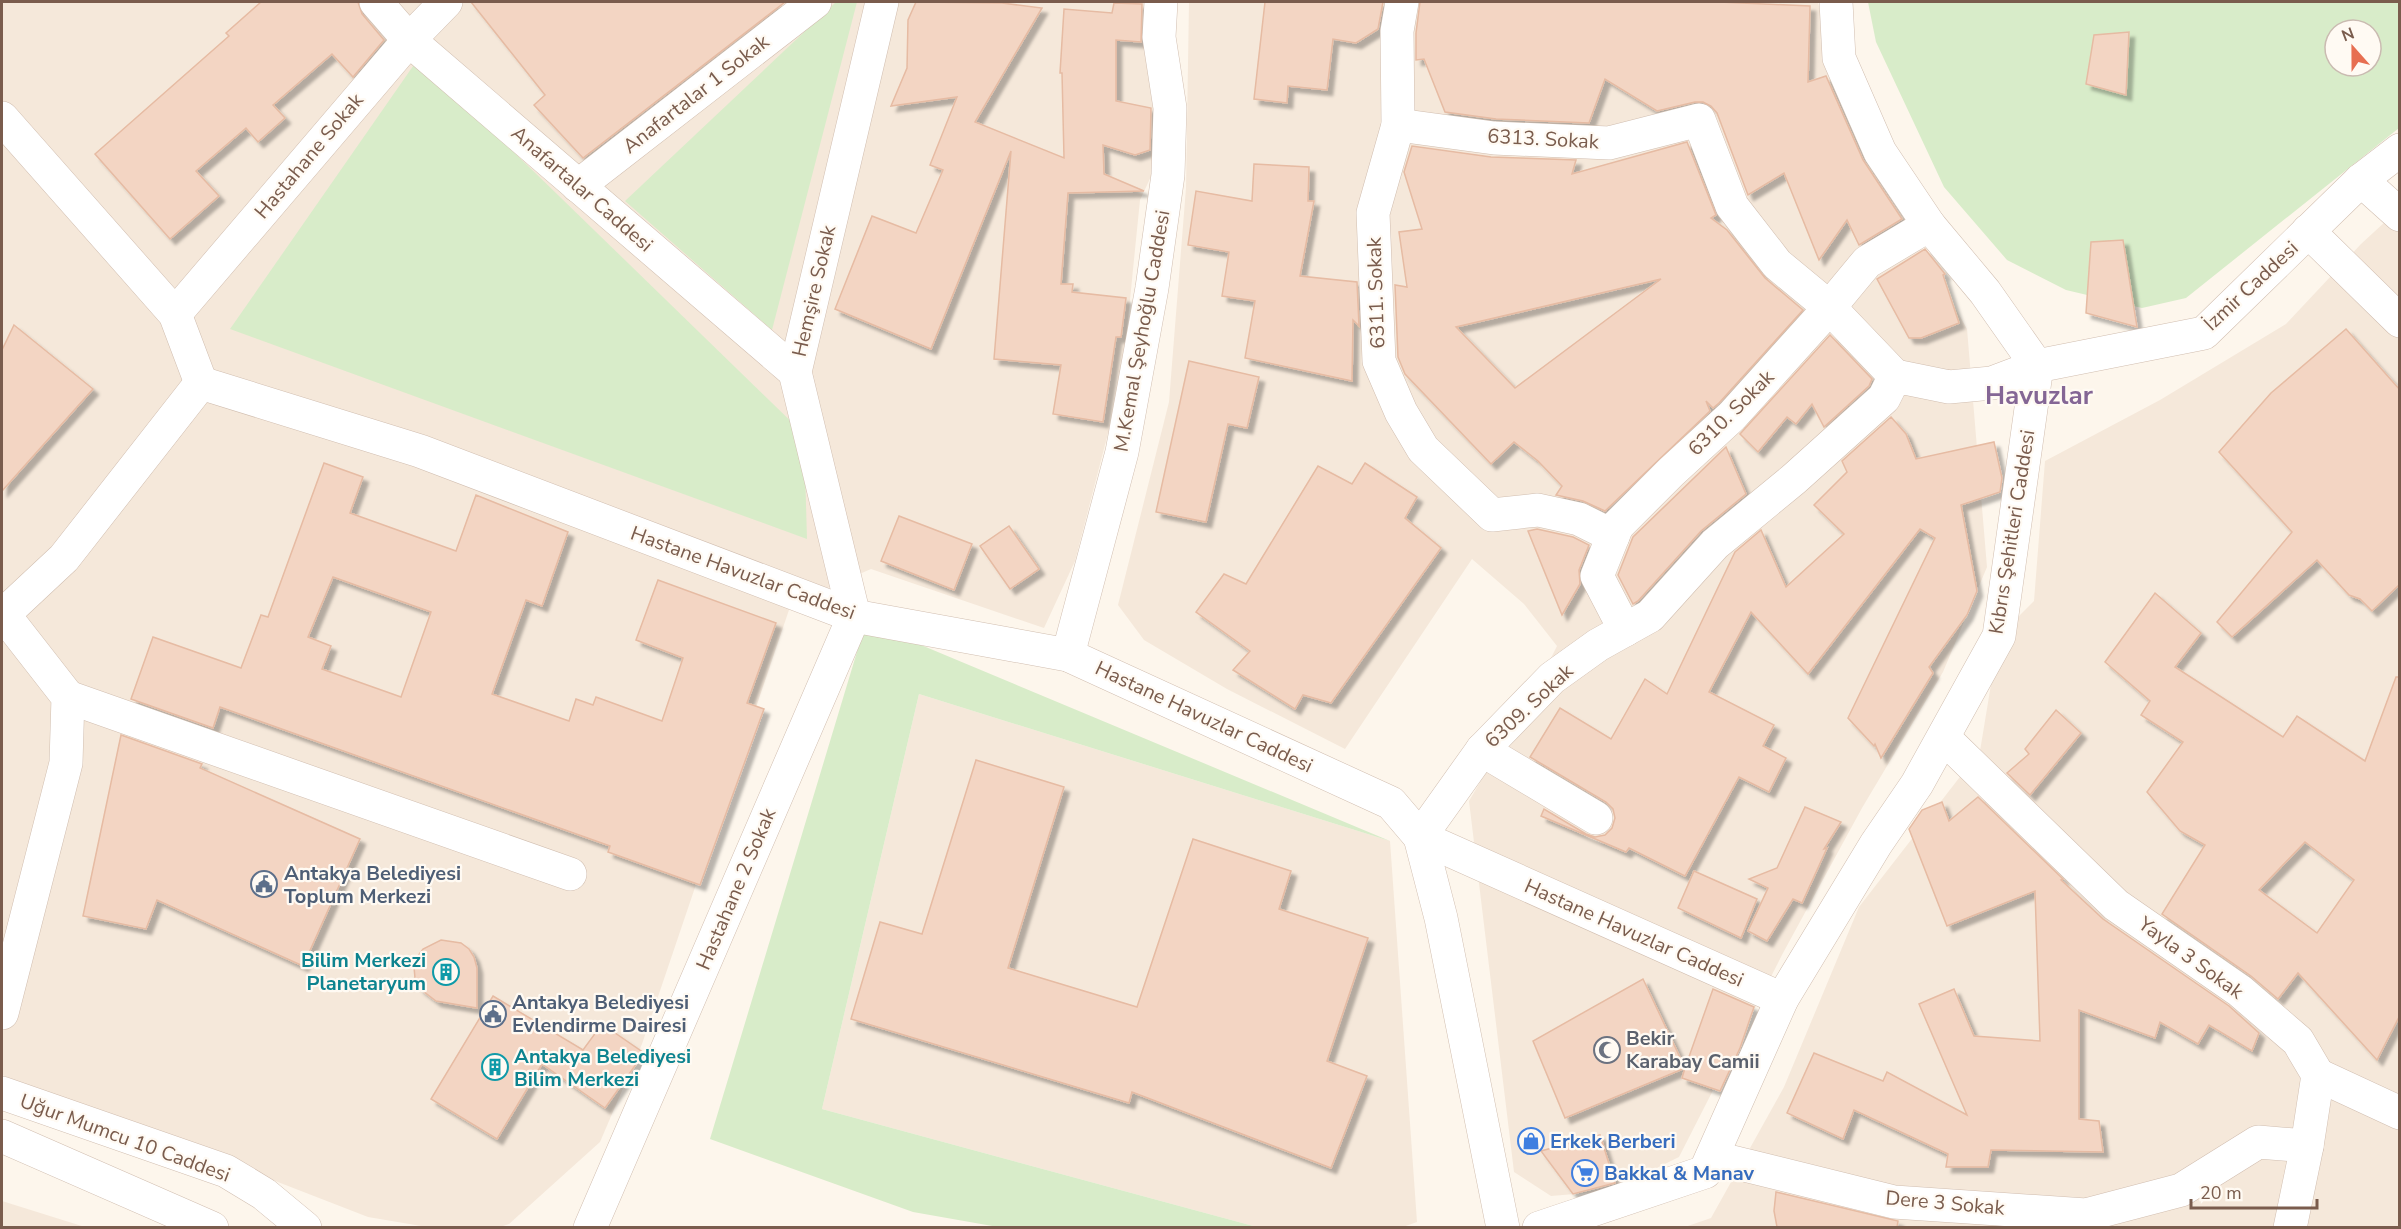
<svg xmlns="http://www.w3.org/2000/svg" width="2401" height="1229" font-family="'Nunito Sans',sans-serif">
	<defs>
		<filter id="shadow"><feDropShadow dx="5.5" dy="5.5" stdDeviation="1.5" flood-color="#0004"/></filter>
	</defs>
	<rect width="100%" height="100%" fill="#fdf6ec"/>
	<!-- residential -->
	<g fill="#f5e8da">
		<path d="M 2,2 L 1158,2 L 1168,140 L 1140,200 L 1122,379 L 1075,561 L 1044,628 L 871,569 L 791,604 L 642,1044 L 600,1142 L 509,1224 L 497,1228 L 427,1227 L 368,1217 L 2,1075 Z"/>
		<path d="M 1189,2 L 1818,2 L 1844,109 L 1967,329 L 1987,567 L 1943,672 L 1862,808 L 1783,953 L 1679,1157 L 1610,1191 L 1551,1196 L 1514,1172 L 1469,801 L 1538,684 L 1557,646 L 1524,604 L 1472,559 L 1345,749 L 1227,689 L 1144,640 L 1118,605 L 1169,402 L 1186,188 Z"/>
		<path d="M 2399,209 L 2399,1227 L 1682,1228 L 1711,1218 L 1784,1087 L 1859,907 L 1980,751 L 1999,636 L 2034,601 L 2045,461 L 2160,400 L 2286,324 L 2361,244 Z"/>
		<path d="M 919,694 L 1390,841 L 1417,1222 L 1400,1228 L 1257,1227 L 822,1109 Z"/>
		<path d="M 2,1201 L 85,1227 L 2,1227 Z"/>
	</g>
	<!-- green -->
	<g fill="#d8ecc9" fill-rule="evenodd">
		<path d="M 836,2 L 857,2 L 772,330 L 625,201 Z"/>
		<path d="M 1868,2 L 2399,2 L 2399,128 L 2186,298 L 2142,308 L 2066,290 L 2007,260 L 1944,187 L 1876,42 ZM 2335,30 L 2371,30 L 2371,66 L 2335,66 Z"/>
		<path d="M 418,59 L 804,434 L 807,539 L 230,329 Z"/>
		<path d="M 866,622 L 1390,841 L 919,694 L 822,1109 L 1257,1227 L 998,1227 L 913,1212 L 710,1139 Z"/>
	</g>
	<!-- building -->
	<g fill="#f3d5c3" stroke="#e6bba3" stroke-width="1.5" fill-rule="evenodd" filter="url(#shadow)">
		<path d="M 261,2 L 358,2 L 362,14 L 384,40 L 353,77 L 332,54 L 273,105 L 285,118 L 258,142 L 246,128 L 196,171 L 219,196 L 170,239 L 95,154 L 229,36 L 226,33 Z"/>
		<path d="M 471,2 L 785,2 L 583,158 L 534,105 L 545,95 Z"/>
		<path d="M 916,2 L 1002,3 L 1042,8 L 975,122 L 1064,158 L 1062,73 L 1060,73 L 1064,9 L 1112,13 L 1114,3 L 1142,4 L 1141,42 L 1116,40 L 1116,101 L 1151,108 L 1150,150 L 1135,155 L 1103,145 L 1104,174 L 1144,191 L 1068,193 L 1061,284 L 1073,284 L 1072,292 L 1126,298 L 1121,337 L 1116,337 L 1103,422 L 1053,414 L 1061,365 L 994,359 L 1011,151 L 931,349 L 835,309 L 872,216 L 916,233 L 943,170 L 930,165 L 957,97 L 891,106 L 907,68 L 908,20 Z"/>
		<path d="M 1265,2 L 1383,2 L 1378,29 L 1356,43 L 1333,39 L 1327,90 L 1288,86 L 1287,103 L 1254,99 Z"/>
		<path d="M 1420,2 L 1719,2 L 1810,6 L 1808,82 L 1826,76 L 1863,160 L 1902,219 L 1859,245 L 1847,220 L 1819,260 L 1784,173 L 1748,195 L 1717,113 L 1711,106 L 1703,102 L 1695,102 L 1657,111 L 1605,79 L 1589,123 L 1496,119 L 1445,112 L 1424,59 L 1416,60 L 1416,33 Z"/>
		<path d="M 2129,32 L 2126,95 L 2086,84 L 2094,35 Z"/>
		<path d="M 1687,142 L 1716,215 L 1711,218 L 1727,230 L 1765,278 L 1803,310 L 1719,403 L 1713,408 L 1706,401 L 1710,411 L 1605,511 L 1583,501 L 1556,495 L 1562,486 L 1538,461 L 1514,442 L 1491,464 L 1405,374 L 1398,357 L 1395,285 L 1407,287 L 1399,232 L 1422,229 L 1404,172 L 1412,146 L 1491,157 L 1576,160 L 1572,174 ZM 1661,279 L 1515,388 L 1456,327 Z"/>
		<path d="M 1254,164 L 1309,167 L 1308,201 L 1314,201 L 1300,276 L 1357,282 L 1359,326 L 1353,320 L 1352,381 L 1245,358 L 1255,301 L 1222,296 L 1229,252 L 1188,245 L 1196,191 L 1252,201 Z"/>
		<path d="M 2123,240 L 2137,327 L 2086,313 L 2091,242 Z"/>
		<path d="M 1925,249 L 1945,274 L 1943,275 L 1959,323 L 1921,338 L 1909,338 L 1877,279 Z"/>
		<path d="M 14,325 L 93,389 L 2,491 L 2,350 Z"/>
		<path d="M 2346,329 L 2400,390 L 2400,584 L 2372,611 L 2360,599 L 2349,595 L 2317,560 L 2232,637 L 2217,622 L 2292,532 L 2219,452 L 2271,393 Z"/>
		<path d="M 1830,335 L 1872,379 L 1869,386 L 1824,427 L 1812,404 L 1796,424 L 1787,417 L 1758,452 L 1740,434 Z"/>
		<path d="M 1189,361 L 1259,377 L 1247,428 L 1228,424 L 1206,522 L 1156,512 Z"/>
		<path d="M 1891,417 L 1906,434 L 1916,459 L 1994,442 L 2002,478 L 2000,492 L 1961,505 L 1977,591 L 1967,615 L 1929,667 L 1933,673 L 1881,758 L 1875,744 L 1874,746 L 1848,718 L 1935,538 L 1920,529 L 1808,674 L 1751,612 L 1709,692 L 1774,725 L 1763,746 L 1786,758 L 1769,792 L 1739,777 L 1685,876 L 1629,848 L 1626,852 L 1541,816 L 1544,809 L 1586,834 L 1595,837 L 1605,835 L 1612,828 L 1615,818 L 1613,809 L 1606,802 L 1530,757 L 1560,708 L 1611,739 L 1645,679 L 1667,694 L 1735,552 L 1761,530 L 1786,587 L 1844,534 L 1814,505 L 1847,472 L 1842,461 Z"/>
		<path d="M 1726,447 L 1746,494 L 1701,531 L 1638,601 L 1633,604 L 1618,575 L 1633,537 Z"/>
		<path d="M 324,463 L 363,477 L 350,513 L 456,551 L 476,495 L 568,532 L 542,606 L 526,600 L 492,694 L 569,721 L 576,699 L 593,705 L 596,697 L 662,721 L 683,658 L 636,640 L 658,580 L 776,623 L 747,703 L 764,709 L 700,885 L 608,852 L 610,846 L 220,707 L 213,728 L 131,699 L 153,637 L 241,668 L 261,615 L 268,617 ZM 333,577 L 431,612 L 401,697 L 322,669 L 331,646 L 308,637 Z"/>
		<path d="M 1365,463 L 1417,497 L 1405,518 L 1441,548 L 1331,703 L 1303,695 L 1295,709 L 1233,670 L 1250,651 L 1196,612 L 1224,574 L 1246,584 L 1318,466 L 1352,484 Z"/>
		<path d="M 899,516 L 972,544 L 954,590 L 881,561 Z"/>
		<path d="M 1009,526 L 1039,569 L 1010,589 L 980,546 Z"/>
		<path d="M 1537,529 L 1573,537 L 1589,545 L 1579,570 L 1580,584 L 1562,615 L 1528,531 Z"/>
		<path d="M 2155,593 L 2201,633 L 2175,667 L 2283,737 L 2297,716 L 2365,761 L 2396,677 L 2400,677 L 2400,1015 L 2377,1060 L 2298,973 L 2278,999 L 2251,976 L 2162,914 L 2205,845 L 2180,831 L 2147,792 L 2183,742 L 2141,715 L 2150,701 L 2105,662 ZM 2305,842 L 2354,880 L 2317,933 L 2259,890 Z"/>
		<path d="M 2056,710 L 2081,733 L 2030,795 L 2007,773 L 2029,754 L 2025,749 Z"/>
		<path d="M 121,735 L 202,764 L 200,768 L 360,839 L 303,966 L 157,900 L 146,929 L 83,916 Z"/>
		<path d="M 976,760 L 1064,787 L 1008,968 L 1137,1007 L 1193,839 L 1291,871 L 1279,909 L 1368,938 L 1327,1061 L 1367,1076 L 1331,1168 L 1132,1092 L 1129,1103 L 851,1019 L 880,922 L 922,934 Z"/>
		<path d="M 1978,797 L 2063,879 L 2061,880 L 2103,919 L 2229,1006 L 2259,1033 L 2252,1051 L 2209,1025 L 2198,1044 L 2160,1022 L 2155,1038 L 2079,1010 L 2079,1119 L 2099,1121 L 2103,1152 L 1991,1150 L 1988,1167 L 1946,1167 L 1948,1154 L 1854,1110 L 1843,1139 L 1787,1113 L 1814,1053 L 1883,1081 L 1887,1072 L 1967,1115 L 1919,1004 L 1954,989 L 1974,1036 L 2040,1041 L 2035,891 L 1947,926 L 1909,829 L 1922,810 L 1942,802 L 1949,821 Z"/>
		<path d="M 1805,807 L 1841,822 L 1824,849 L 1827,848 L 1802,903 L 1793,899 L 1767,941 L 1748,931 L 1768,888 L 1749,879 L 1777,868 Z"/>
		<path d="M 1694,871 L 1757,899 L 1741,938 L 1678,908 Z"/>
		<path d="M 441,940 L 461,943 L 469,949 L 474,957 L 477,968 L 477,1008 L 436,1001 L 419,988 L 415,978 L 414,967 L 417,957 L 423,949 Z"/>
		<path d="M 1643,979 L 1685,1068 L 1713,989 L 1754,1007 L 1740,1048 L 1720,1091 L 1682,1078 L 1685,1068 L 1565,1118 L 1533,1041 Z"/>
		<path d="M 493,996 L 583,1050 L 602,1024 L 644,1053 L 605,1108 L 542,1064 L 497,1139 L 431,1099 Z"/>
		<path d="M 1600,1135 L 1615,1183 L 1573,1194 L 1541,1151 Z"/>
		<path d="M 1776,1192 L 1898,1221 L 1897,1227 L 1777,1227 L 1774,1211 Z"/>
	</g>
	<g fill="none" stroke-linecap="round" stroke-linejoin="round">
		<defs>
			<g id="minor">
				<path d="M 376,2 L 409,40 L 795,372"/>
				<path d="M 1402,2 L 1397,31 L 1398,125 L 1373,213 L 1379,361 L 1401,412 L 1423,449 L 1492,515 L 1538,510 L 1579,519 L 1613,536"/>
				<path d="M 2,118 L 175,314 L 201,383"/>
				<path d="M 1398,125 L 1494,138 L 1609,143 L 1699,120 L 1732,206 L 1777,264 L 1829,307 L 1895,376"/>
				<path d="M 2361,180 L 2400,215"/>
				<path d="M 578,186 L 815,2"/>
				<path d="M 2308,231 L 2400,321"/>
				<path d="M 175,314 L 409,40 L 446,2"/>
				<path d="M 2,616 L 64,558 L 201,383 L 420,451 L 854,616 L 1068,655 L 1391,803 L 1420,837 L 1782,999"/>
				<path d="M 854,616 L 795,372 L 882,2"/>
				<path d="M 1625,630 L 1597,576 L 1617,526 L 1671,472 L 1732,416 L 1823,315 L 1867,262 L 1929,225"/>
				<path d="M 1068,655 L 1122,452 L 1152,288 L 1168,175 L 1170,108 L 1159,37 L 1161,2"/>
				<path d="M 68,697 L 570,874"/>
				<path d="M 1944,738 L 2116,905 L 2240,991 L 2298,1041 L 2318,1075 L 2307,1146 L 2290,1228"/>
				<path d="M 1482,750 L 1596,818"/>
				<path d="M 2,1013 L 66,763 L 68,697 L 4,615"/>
				<path d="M 2318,1075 L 2400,1113"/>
				<path d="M 2,1093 L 226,1171 L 264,1194 L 305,1228"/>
				<path d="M 2,1136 L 212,1228"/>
				<path d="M 1712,1157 L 1894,1202 L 2086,1215 L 2181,1190 L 2258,1142 L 2307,1146"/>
				<path d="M 590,1228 L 854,616"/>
				<path d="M 1503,1228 L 1441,918 L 1420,837 L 1482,750 L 1552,678 L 1598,645 L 1650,616 L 1715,544 L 1794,479 L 1884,398 L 1895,376 L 1949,387 L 1992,383 L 2037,366 L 2204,333 L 2361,180 L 2400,150"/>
				<path d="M 1539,1228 L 1705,1172 L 1782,999 L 1876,844 L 1917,784 L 1999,636 L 2037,366 L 1985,292 L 1929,225 L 1880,152 L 1839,58 L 1836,2"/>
			</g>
		</defs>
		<!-- minor casing -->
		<use href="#minor" stroke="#d1beb0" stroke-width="34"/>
		<!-- minor -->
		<use href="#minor" stroke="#fff" stroke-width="33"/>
	</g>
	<!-- icons -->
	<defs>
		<symbol id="civic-ring" viewBox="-11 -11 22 22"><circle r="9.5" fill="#fffaf3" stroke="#5c6f8a" stroke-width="1.5"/><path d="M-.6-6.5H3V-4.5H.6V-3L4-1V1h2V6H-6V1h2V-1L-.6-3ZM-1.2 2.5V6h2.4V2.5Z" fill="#5c6f8a"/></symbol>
		<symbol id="building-ring" viewBox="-11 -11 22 22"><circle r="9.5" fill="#fffaf3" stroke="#0f9aa8" stroke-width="1.5"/><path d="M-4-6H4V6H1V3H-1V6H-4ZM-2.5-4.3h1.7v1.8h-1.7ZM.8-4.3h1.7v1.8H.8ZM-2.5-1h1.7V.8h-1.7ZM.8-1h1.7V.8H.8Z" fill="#0f9aa8"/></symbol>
		<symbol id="mosque-ring" viewBox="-11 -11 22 22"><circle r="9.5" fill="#fffaf3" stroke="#6b7280" stroke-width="1.5"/><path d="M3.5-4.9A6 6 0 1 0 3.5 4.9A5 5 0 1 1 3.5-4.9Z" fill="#6b7280"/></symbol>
		<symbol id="shop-ring" viewBox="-11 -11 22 22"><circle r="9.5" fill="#fffaf3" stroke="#3f7fe0" stroke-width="1.5"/><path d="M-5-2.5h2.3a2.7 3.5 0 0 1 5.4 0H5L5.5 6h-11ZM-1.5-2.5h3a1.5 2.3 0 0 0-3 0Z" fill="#3f7fe0"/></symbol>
		<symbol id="supermarket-ring" viewBox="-11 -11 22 22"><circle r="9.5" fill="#fffaf3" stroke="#3f7fe0" stroke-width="1.5"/><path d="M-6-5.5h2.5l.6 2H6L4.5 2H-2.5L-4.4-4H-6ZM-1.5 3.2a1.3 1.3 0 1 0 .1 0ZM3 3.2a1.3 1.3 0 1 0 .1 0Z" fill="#3f7fe0"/></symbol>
	</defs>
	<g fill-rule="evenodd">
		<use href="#civic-ring" x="249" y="869" width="30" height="30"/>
		<use href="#building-ring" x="431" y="957" width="30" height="30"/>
		<use href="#civic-ring" x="478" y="999" width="30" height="30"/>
		<use href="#mosque-ring" x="1592" y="1035" width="30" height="30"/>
		<use href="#building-ring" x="480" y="1052" width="30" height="30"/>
		<use href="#shop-ring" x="1516" y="1126" width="30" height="30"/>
		<use href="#supermarket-ring" x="1570" y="1158" width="30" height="30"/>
	</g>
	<g text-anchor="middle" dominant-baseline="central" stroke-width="4.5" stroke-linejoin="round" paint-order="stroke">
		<!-- street labels -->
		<g font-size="20" fill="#7a5c4d" stroke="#fffaf3">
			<text transform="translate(696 94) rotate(-38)">Anafartalar 1 Sokak</text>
			<text transform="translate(1543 139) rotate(3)">6313. Sokak</text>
			<text transform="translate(309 156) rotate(-50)">Hastahane Sokak</text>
			<text transform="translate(582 189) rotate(41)">Anafartalar Caddesi</text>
			<text transform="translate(2251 286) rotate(-43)">İzmir Caddesi</text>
			<text transform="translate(814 291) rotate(-77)">Hemşire Sokak</text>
			<text transform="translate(1376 293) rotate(-92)">6311. Sokak</text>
			<text transform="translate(1142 331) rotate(-80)">M.Kemal Şeyhoğlu Caddesi</text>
			<text transform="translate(1731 413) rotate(-45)">6310. Sokak</text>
			<text transform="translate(2012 532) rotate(-81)">Kıbrıs Şehitleri Caddesi</text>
			<text transform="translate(743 573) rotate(20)">Hastane Havuzlar Caddesi</text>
			<text transform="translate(1529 706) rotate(-43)">6309. Sokak</text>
			<text transform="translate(1204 717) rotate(25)">Hastane Havuzlar Caddesi</text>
			<text transform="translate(736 889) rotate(-67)">Hastahane 2 Sokak</text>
			<text transform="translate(1634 933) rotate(24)">Hastane Havuzlar Caddesi</text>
			<text transform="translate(2191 958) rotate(36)">Yayla 3 Sokak</text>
			<text transform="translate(125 1138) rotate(20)">Uğur Mumcu 10 Caddesi</text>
			<text transform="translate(1945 1203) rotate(5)">Dere 3 Sokak</text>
		</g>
		<!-- service labels -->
		<g font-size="20" font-weight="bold" fill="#4e5e75" stroke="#fffaf3" text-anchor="start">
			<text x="284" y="873">Antakya Belediyesi<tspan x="284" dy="23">Toplum Merkezi</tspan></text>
			<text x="512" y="1002">Antakya Belediyesi<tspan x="512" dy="23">Evlendirme Dairesi</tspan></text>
		</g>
		<!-- culture labels -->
		<g font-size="20" font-weight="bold" fill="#0d838f" stroke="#fffaf3" text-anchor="end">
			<text x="426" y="960">Bilim Merkezi<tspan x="426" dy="23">Planetaryum</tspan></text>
			<text x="514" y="1056" text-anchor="start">Antakya Belediyesi<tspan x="514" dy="23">Bilim Merkezi</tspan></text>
		</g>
		<!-- worship labels -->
		<g font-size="20" font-weight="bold" fill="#5b616d" stroke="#fffaf3" text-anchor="start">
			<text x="1626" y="1038">Bekir<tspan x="1626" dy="23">Karabay Camii</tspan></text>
		</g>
		<!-- shop labels -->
		<g font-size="20" font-weight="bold" fill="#366cbe" stroke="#fffaf3" text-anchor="start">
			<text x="1550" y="1141">Erkek Berberi</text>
			<text x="1604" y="1173">Bakkal &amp; Manav</text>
		</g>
		<!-- district labels -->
		<g font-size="26" font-weight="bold" fill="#846695" stroke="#fffaf3">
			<text x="2039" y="395">Havuzlar</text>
		</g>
	</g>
	<!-- border -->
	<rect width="2401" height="1229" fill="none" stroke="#7a5c4d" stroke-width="6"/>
	<!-- north arrow -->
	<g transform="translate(2353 48) rotate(339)"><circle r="28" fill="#fffaf3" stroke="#cabbb1" stroke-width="1.5"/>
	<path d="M0-4.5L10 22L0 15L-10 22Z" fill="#e76f51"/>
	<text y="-9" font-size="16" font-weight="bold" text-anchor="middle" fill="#7a5c4d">N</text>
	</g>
	<!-- scale -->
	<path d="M2191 1199v9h126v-9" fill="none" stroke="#7a5c4d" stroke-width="3"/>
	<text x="2200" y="1199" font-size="18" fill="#7a5c4d" stroke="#fffaf3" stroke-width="4.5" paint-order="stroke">20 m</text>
</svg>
